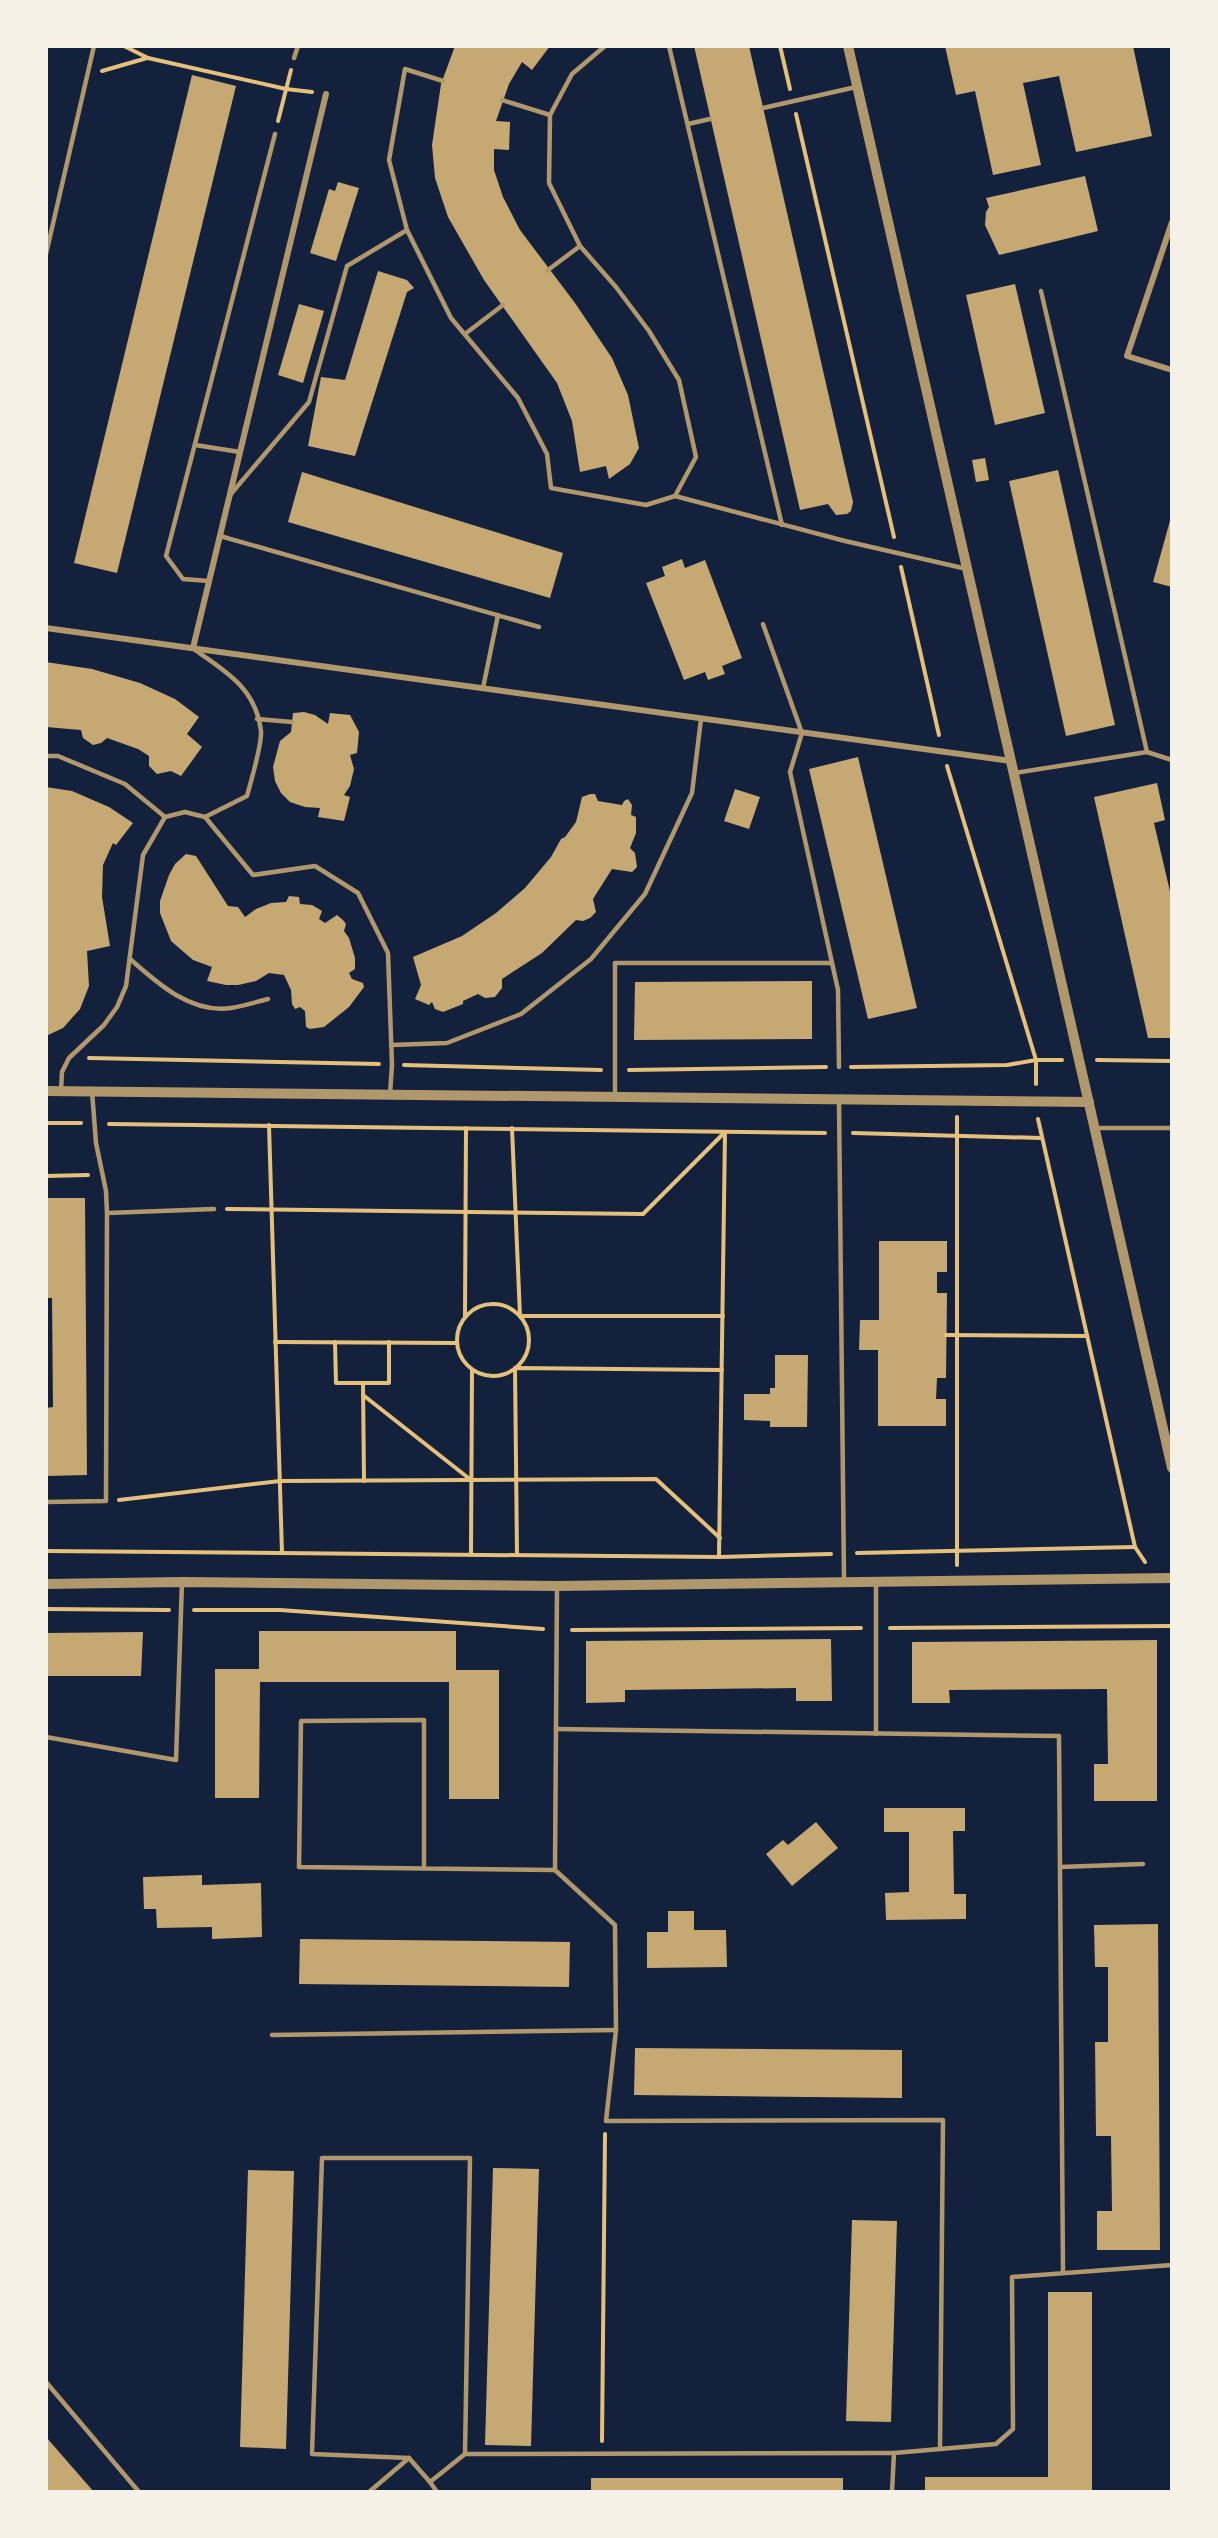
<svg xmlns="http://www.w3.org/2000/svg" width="1218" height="2538" font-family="'Crimson Pro',serif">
	<rect width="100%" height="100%" fill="#14213d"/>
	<!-- building -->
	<g fill="#c6a872">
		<path d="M 455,46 L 550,46 L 532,70 L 522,62 L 509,84 L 496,121 L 510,122 L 509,150 L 494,149 L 494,170 L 503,197 L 520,230 L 575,303 L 612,358 L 628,395 L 639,448 L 630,464 L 609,479 L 606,466 L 580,472 L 572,421 L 557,383 L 484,280 L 448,217 L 435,178 L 432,145 L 441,84 Z"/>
		<path d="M 694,46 L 749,46 L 853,502 L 851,511 L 847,514 L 836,515 L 828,504 L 800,510 Z"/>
		<path d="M 945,46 L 1133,46 L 1152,136 L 1076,152 L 1059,76 L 1023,83 L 1041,165 L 993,175 L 975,91 L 956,95 Z"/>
		<path d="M 192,75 L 236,86 L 117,573 L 74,563 Z"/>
		<path d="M 1085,176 L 1098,231 L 999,255 L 985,225 L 986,212 L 989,207 L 986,198 Z"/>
		<path d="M 338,182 L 359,188 L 336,261 L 310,253 L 329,189 L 335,191 Z"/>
		<path d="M 378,271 L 407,280 L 414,288 L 407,292 L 355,456 L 308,446 L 321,377 L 345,380 Z"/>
		<path d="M 1015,284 L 1045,413 L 995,425 L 966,295 Z"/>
		<path d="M 299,304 L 324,311 L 303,383 L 278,375 Z"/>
		<path d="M 985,458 L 989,480 L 976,482 L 972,460 Z"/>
		<path d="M 1058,470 L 1115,725 L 1066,736 L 1009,481 Z"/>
		<path d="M 302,472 L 563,553 L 550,598 L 288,522 Z"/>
		<path d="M 1171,517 L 1172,517 L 1172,587 L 1153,582 Z"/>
		<path d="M 682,559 L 685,568 L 705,560 L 742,658 L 722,666 L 725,674 L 708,680 L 705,672 L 684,680 L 646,583 L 665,576 L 662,567 Z"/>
		<path d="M 46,662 L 92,669 L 140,683 L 175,699 L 199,717 L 187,734 L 202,747 L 181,776 L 171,771 L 157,774 L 149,766 L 149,756 L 138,749 L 107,738 L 101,743 L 93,745 L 83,738 L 81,730 L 46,727 Z"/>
		<path d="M 304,712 L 315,715 L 328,724 L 330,713 L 350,715 L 359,732 L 357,753 L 350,755 L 354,769 L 350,786 L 344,795 L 350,797 L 344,821 L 318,817 L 320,808 L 305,807 L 290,802 L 281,793 L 275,781 L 273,767 L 280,741 L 291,732 L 293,713 Z"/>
		<path d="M 858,757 L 917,1008 L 868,1019 L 809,769 Z"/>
		<path d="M 1157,783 L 1165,820 L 1154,823 L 1172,900 L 1172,1038 L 1148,1038 L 1094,797 Z"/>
		<path d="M 46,787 L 72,791 L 109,807 L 133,823 L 116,845 L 113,843 L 103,865 L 102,897 L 110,946 L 87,951 L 89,986 L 80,1009 L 63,1028 L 46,1036 Z"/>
		<path d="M 735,789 L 760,797 L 749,829 L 724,821 Z"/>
		<path d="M 590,794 L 595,794 L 598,801 L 622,805 L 624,801 L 628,799 L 632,805 L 631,815 L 636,817 L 636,833 L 630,848 L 635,853 L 637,867 L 632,872 L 612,869 L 593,899 L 596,912 L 590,918 L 583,921 L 576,920 L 542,953 L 502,979 L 502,988 L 495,997 L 485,998 L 478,994 L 463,1001 L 463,1004 L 443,1012 L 435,1009 L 432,1002 L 429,1005 L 415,999 L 421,985 L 413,957 L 462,936 L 496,913 L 525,888 L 551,857 L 561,839 L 565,837 L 576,822 L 582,797 Z"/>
		<path d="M 186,854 L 196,856 L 228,906 L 238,907 L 245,917 L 256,909 L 271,903 L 286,902 L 289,896 L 299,897 L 300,904 L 312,905 L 322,911 L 319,919 L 325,923 L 337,915 L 343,920 L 346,924 L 344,931 L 349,938 L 355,958 L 355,969 L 349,973 L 352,979 L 363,983 L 364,987 L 349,1007 L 324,1027 L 310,1029 L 306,1027 L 305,1011 L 300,1007 L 295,1009 L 292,1004 L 291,990 L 284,975 L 269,973 L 256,981 L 238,985 L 226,985 L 207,981 L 212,967 L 193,960 L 171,941 L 160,913 L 160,901 L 169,875 L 175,864 Z"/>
		<path d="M 812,981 L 812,1039 L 634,1040 L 635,982 Z"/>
		<path d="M 46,1198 L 85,1198 L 87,1475 L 46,1476 L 46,1408 L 53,1407 L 52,1298 L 46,1298 Z"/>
		<path d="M 879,1241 L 947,1241 L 947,1272 L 937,1272 L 937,1293 L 947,1293 L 946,1378 L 937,1378 L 936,1399 L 946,1399 L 946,1426 L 878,1426 L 878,1350 L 859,1350 L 860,1320 L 879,1320 Z"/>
		<path d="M 775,1355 L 808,1355 L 807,1427 L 770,1427 L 770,1421 L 744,1420 L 744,1394 L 770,1394 L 770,1388 L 775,1388 Z"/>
		<path d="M 259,1631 L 456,1631 L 456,1670 L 499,1670 L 499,1799 L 449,1799 L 449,1682 L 260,1682 L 259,1798 L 215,1798 L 215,1669 L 259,1669 Z"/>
		<path d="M 143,1632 L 141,1676 L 46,1676 L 46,1633 Z"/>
		<path d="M 831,1639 L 832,1701 L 796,1701 L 796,1688 L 625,1690 L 625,1702 L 586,1703 L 586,1641 Z"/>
		<path d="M 1157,1640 L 1157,1801 L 1094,1801 L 1094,1764 L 1108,1764 L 1107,1689 L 949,1690 L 950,1703 L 912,1703 L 912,1642 Z"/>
		<path d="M 884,1808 L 965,1808 L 965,1831 L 953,1831 L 954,1894 L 966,1894 L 966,1919 L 886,1920 L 885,1893 L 909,1892 L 909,1832 L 884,1832 Z"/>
		<path d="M 816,1822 L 838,1848 L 792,1886 L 766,1854 L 783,1840 L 788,1845 Z"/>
		<path d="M 202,1875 L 202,1885 L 261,1883 L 262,1937 L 212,1939 L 212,1927 L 157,1928 L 156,1909 L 144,1909 L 143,1877 Z"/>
		<path d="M 668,1911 L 694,1911 L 694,1930 L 726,1930 L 727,1967 L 647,1968 L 647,1932 L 668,1932 Z"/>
		<path d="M 1158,1924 L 1160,2250 L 1097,2250 L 1097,2211 L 1112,2211 L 1111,2136 L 1096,2136 L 1095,2042 L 1108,2042 L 1108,1967 L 1095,1967 L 1094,1925 Z"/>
		<path d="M 300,1939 L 570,1942 L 569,1987 L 299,1984 Z"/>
		<path d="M 635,2048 L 902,2050 L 902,2098 L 634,2095 Z"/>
		<path d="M 493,2168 L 539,2169 L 531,2446 L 485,2445 Z"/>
		<path d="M 248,2170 L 294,2171 L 286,2449 L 240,2447 Z"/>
		<path d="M 852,2220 L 897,2221 L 891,2422 L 846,2421 Z"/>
		<path d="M 1048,2292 L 1092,2292 L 1092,2492 L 925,2492 L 925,2477 L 1048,2477 Z"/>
		<path d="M 46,2437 L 94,2492 L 46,2492 Z"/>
		<rect x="591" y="2478" width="252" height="14"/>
	</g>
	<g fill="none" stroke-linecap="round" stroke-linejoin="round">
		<!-- path -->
		<g stroke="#e5c07b" stroke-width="4">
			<path d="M 124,46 L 148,58 L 286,89 L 312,92"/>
			<path d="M 780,46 L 790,89"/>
			<path d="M 102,71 L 147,58"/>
			<path d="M 796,114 L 894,537"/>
			<path d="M 278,121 L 291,70"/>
			<path d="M 901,567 L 939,735"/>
			<path d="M 947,766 L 1036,1060 L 1036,1084"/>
			<path d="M 89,1058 L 379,1064"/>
			<path d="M 1097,1060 L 1172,1061"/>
			<path d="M 404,1065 L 601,1070"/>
			<path d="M 851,1067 L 1007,1065 L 1036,1060 L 1062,1060"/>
			<path d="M 629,1070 L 826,1067"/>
			<path d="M 957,1117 L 957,1565"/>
			<path d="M 1038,1119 L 1135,1547 L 1145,1562"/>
			<path d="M 46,1123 L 81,1123"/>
			<path d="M 109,1124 L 825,1133"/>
			<path d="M 269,1125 L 282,1553"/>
			<path d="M 512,1128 L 520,1316 L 723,1316"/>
			<path d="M 853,1133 L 1041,1138"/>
			<path d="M 46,1176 L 88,1175"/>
			<path d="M 227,1209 L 643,1214 L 725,1132"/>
			<circle cx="493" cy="1340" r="36"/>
			<path d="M 465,1316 L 466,1128"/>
			<path d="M 946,1335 L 1087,1336"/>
			<path d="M 275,1342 L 457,1343"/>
			<path d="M 335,1342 L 336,1383 L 389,1383 L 389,1342"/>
			<path d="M 363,1383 L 364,1481"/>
			<path d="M 363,1395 L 471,1480"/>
			<path d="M 119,1500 L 280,1481 L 656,1479 L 720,1538"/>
			<path d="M 46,1551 L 719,1557 L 831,1554"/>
			<path d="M 857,1553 L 1135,1547"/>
			<path d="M 471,1554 L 472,1370"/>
			<path d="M 517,1555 L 515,1368 L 722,1370"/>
			<path d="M 719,1556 L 725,1132"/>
			<path d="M 46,1609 L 169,1610"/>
			<path d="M 194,1610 L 280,1610 L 543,1629"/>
			<path d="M 890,1628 L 1172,1626"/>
			<path d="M 572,1630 L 861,1628"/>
			<path d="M 602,2441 L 605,2134"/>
		</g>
		<!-- service -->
		<g stroke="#b1986c" stroke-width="4.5">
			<path d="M 669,46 L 782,525"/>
			<path d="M 294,58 L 298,46"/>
			<path d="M 443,81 L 405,69 L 389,160 L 407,230 L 451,318 L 518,398 L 547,454 L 551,488 L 646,505 L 675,496 L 696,457 L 679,380 L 649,331 L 616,287 L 580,246 L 549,183 L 550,115 L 502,100"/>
			<path d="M 763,108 L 856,87"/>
			<path d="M 550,115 L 572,74 L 605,46"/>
			<path d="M 688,124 L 710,119"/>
			<path d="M 46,254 L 94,46"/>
			<path d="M 548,270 L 580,246"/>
			<path d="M 1041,291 L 1147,752"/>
			<path d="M 465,334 L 503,305"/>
			<path d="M 195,445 L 240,452"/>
			<path d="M 230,495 L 309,402 L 347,266 L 407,230"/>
			<path d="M 675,496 L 845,541 L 967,569"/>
			<path d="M 220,536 L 539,627"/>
			<path d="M 209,581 L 183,579 L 166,556 L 275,134"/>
			<path d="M 763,624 L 802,733 L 790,772 L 838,990 L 839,1067"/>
			<path d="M 195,650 C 227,672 256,689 261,731 C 262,745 251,781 247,796 L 205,817"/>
			<path d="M 483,688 L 498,615"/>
			<path d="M 257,719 L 292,722"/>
			<path d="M 46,756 L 58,756 L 125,784 L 165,817 L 143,855 L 126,986 L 117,1007 L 104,1025 L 69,1058 L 62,1072 L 61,1091"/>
			<path d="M 1015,773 L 1147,752 L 1172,760"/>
			<path d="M 165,817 L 185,812 L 205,817 L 253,875 L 315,866 L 358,893 L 388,953 L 392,1065 L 390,1094"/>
			<path d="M 130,959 C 157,983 191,1014 231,1008 C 244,1006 256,1002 268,999"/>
			<path d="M 391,1045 L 447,1043 L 521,1014 L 591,959 L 645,894 L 692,793 L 701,719"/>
			<path d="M 615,1096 L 615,963 L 832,963"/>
			<path d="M 839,1100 L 844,1580"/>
			<path d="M 1096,1128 L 1172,1128"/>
			<path d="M 107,1213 L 214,1209"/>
			<path d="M 46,1502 L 106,1501 L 107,1213 L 106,1191 L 96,1143 L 92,1091"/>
			<path d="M 557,1586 L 555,1870 L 615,1925 L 616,2030 L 606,2121 L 943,2120 L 940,2449 L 894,2453 L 892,2492"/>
			<path d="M 556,1729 L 1059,1736 L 1063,2272"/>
			<path d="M 876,1734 L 876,1583"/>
			<path d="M 46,1737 L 176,1760 L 182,1582"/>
			<path d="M 1060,1867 L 1143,1864"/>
			<path d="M 424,1868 L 424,1720 L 301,1721 L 299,1867 L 555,1870"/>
			<path d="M 272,2035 L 616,2030"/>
			<path d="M 46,2382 L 139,2492"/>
			<path d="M 940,2449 L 996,2444 L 1013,2429 L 1012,2277 L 1172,2265"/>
			<path d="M 465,2454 L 470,2158 L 322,2158 L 312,2454 L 409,2458 L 430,2482 L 465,2454 L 894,2453"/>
			<path d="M 430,2482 L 437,2492"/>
			<path d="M 369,2492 L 409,2458"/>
		</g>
		<!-- minor -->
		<g stroke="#b1986c" stroke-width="6">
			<path d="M 1172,222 L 1127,356 L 1172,370"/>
			<path d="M 46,628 L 1011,761"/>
			<path d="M 193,648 L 326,94"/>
		</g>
		<!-- tertiary -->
		<g stroke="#b1986c" stroke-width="10">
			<path d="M 848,46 L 1172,1468"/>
			<path d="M 46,1091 L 1089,1102"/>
			<path d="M 46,1584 L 182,1582 L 557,1586 L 1172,1578"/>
		</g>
	</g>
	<!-- border -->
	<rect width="1218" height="2538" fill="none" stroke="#f6f1e7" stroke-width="96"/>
</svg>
